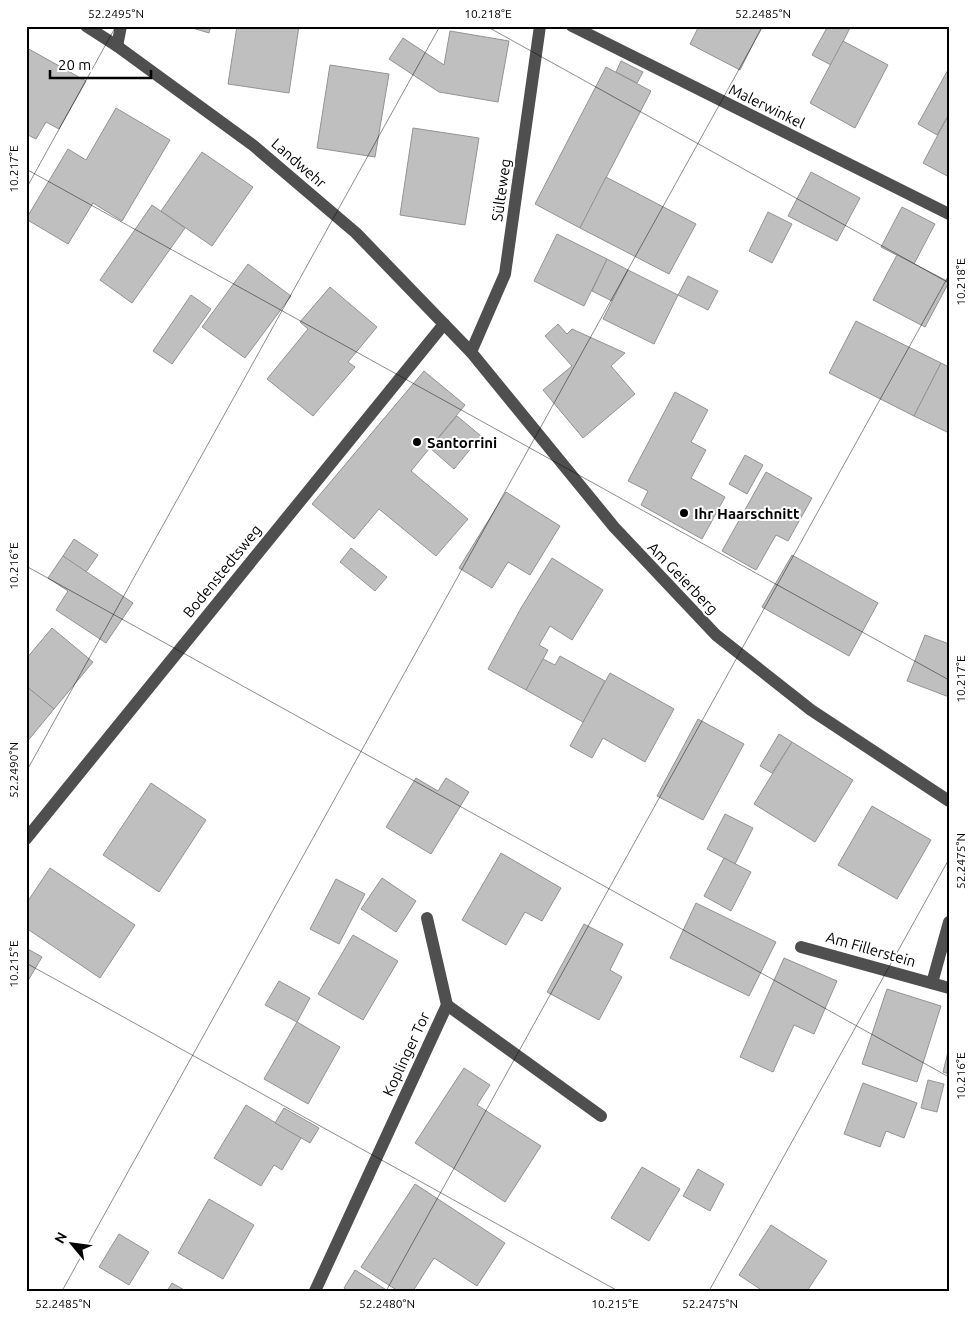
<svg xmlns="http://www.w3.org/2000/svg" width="975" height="1317" font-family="Ubuntu,sans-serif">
	<rect width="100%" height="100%" fill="#fff"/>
	<!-- building -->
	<g fill="#bfbfbf" stroke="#939393">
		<path d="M 186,26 L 211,26 L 209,33 Z"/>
		<path d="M 237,26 L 299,26 L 289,93 L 228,84 Z"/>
		<path d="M 699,26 L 762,26 L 740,70 L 690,44 Z"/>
		<path d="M 828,26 L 851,26 L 831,65 L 812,55 Z"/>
		<path d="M 450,31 L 509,41 L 498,102 L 439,92 L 389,59 L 403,38 L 444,65 Z"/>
		<path d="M 843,41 L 888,65 L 855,128 L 810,103 Z"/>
		<path d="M 27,48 L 86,81 L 59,129 L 46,122 L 36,139 L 26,134 Z"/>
		<path d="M 621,61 L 643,72 L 637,83 L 616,72 Z"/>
		<path d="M 330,65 L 389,74 L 375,157 L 317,148 Z"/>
		<path d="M 606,67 L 651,91 L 580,228 L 535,204 Z"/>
		<path d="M 949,68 L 949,114 L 937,135 L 918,124 Z"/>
		<path d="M 116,108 L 170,140 L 122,221 L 93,203 L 68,244 L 26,219 L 68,149 L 86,160 Z"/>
		<path d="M 949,114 L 949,177 L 923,163 Z"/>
		<path d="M 413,128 L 479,138 L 465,225 L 400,215 Z"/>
		<path d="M 202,152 L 253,187 L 212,246 L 161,211 Z"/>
		<path d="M 811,172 L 860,198 L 837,241 L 788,216 Z"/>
		<path d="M 606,177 L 696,224 L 669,274 L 580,228 Z"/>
		<path d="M 152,205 L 185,228 L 132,303 L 100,280 Z"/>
		<path d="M 902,207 L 935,224 L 914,264 L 881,247 Z"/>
		<path d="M 768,212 L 792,224 L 772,263 L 749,251 Z"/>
		<path d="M 557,234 L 607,259 L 584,306 L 534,281 Z"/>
		<path d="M 897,255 L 949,282 L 925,327 L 873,300 Z"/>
		<path d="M 607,259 L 628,270 L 612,301 L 592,291 Z"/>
		<path d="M 248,264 L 291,296 L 245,358 L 202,327 Z"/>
		<path d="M 628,270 L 678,295 L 654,344 L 603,319 Z"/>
		<path d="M 688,276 L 718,291 L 708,310 L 678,295 Z"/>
		<path d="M 330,287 L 377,327 L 348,362 L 355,367 L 313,416 L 267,379 L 308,329 L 300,322 Z"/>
		<path d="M 191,295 L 211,309 L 172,364 L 153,351 Z"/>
		<path d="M 856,321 L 941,363 L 914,416 L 829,373 Z"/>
		<path d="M 558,324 L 567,334 L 572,329 L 625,353 L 611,366 L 635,394 L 583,438 L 543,390 L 572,366 L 545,336 Z"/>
		<path d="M 941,363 L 949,367 L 949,433 L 914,416 Z"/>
		<path d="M 424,371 L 465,405 L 411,471 L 468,519 L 436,556 L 379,509 L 354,539 L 312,504 Z"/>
		<path d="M 675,392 L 708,410 L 691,442 L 706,450 L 691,478 L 725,497 L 702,539 L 641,505 L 648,491 L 628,481 Z"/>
		<path d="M 457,416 L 481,436 L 454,469 L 430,448 Z"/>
		<path d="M 745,455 L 763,465 L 747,494 L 729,484 Z"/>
		<path d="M 766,472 L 812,498 L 788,541 L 776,535 L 756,570 L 722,551 Z"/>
		<path d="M 506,492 L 560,526 L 530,575 L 508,562 L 492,588 L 459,568 Z"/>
		<path d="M 74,539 L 98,555 L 86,572 L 63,556 Z"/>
		<path d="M 351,548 L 387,577 L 375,591 L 340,562 Z"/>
		<path d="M 792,555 L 878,603 L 849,656 L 762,607 Z"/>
		<path d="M 63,556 L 133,603 L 106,643 L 56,610 L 68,591 L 48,578 Z"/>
		<path d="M 552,558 L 603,590 L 572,640 L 550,626 L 539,645 L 548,650 L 526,690 L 488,669 L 521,608 Z"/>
		<path d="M 52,628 L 93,662 L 54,709 L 26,686 L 26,659 Z"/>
		<path d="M 925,635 L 949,644 L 949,697 L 907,681 Z"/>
		<path d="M 560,656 L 605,681 L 583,722 L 526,690 L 543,659 L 555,665 Z"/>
		<path d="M 610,673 L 674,709 L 645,762 L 603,738 L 592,758 L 570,746 Z"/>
		<path d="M 26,686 L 54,709 L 26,743 Z"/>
		<path d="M 698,719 L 744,744 L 703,820 L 657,796 Z"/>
		<path d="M 779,734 L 792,742 L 772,773 L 760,766 Z"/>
		<path d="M 792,742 L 853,780 L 815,842 L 754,804 Z"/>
		<path d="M 416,778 L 438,791 L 446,778 L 469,792 L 431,854 L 386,827 Z"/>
		<path d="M 151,783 L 206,820 L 159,892 L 103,855 Z"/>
		<path d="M 872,806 L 931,840 L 897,899 L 838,865 Z"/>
		<path d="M 725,814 L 753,828 L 735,864 L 707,849 Z"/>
		<path d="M 501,853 L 561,888 L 542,921 L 525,912 L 506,945 L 462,920 Z"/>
		<path d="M 724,858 L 751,872 L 731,911 L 704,896 Z"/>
		<path d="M 50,868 L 135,925 L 100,978 L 26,928 L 26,904 Z"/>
		<path d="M 382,878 L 416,901 L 396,932 L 361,909 Z"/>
		<path d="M 336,879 L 365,894 L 339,944 L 310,929 Z"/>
		<path d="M 696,903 L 776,942 L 749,996 L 670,958 Z"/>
		<path d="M 584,924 L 623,944 L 610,970 L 622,977 L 599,1020 L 547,992 Z"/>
		<path d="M 353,935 L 398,961 L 363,1020 L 318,994 Z"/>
		<path d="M 26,948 L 42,957 L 26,984 Z"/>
		<path d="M 784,958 L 837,981 L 814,1034 L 794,1025 L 773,1072 L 740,1057 Z"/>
		<path d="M 279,981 L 310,998 L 297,1022 L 265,1005 Z"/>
		<path d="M 887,989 L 941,1006 L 917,1082 L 862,1064 Z"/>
		<path d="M 297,1022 L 340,1047 L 308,1104 L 264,1079 Z"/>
		<path d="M 949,1048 L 949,1074 L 943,1072 Z"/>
		<path d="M 464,1068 L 490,1085 L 477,1105 L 541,1146 L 505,1202 L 415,1143 Z"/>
		<path d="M 928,1080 L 944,1084 L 937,1112 L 921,1108 Z"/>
		<path d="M 863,1083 L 917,1103 L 904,1138 L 886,1131 L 880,1147 L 844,1134 Z"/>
		<path d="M 246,1105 L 301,1138 L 282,1170 L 274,1165 L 261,1186 L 214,1158 Z"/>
		<path d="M 284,1108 L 319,1128 L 310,1143 L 275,1123 Z"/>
		<path d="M 642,1167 L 680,1189 L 649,1241 L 611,1218 Z"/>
		<path d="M 698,1169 L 724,1184 L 710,1211 L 683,1196 Z"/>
		<path d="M 415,1184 L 505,1243 L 477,1286 L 434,1258 L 413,1291 L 398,1291 L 361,1267 Z"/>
		<path d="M 209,1199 L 254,1225 L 223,1279 L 178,1253 Z"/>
		<path d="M 771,1225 L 827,1261 L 807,1291 L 763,1291 L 739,1275 Z"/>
		<path d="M 119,1234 L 149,1252 L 129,1285 L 99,1267 Z"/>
		<path d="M 355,1270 L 388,1291 L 348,1291 L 344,1288 Z"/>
		<path d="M 172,1283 L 186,1291 L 167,1291 Z"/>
	</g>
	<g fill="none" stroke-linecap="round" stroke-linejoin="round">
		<!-- minor -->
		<g stroke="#4f4f4f" stroke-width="12">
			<path d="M 86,26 L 117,46 L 254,146 L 356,233 L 471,352 L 614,527 L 716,635 L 811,710 L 949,801"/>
			<path d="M 572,26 L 949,214"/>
			<path d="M 117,46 L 121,26"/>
			<path d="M 471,352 L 505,274 L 540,26"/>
			<path d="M 26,839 L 444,324"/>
			<path d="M 427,918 L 447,1005"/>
			<path d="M 801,947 L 949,988"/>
			<path d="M 932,983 L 949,922"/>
			<path d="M 315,1291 L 447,1005 L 601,1116"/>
		</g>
	</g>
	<!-- ticks -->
	<path fill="none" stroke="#000" stroke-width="1" stroke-opacity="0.45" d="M 486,26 L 949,283M 26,169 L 949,680M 26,189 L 116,26M 26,566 L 949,1077M 26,772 L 440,26M 26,963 L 618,1291M 62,1291 L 763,26M 386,1291 L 949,275M 709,1291 L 949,859"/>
	<!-- markers -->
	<g fill="#000" stroke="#fff" stroke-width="2">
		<circle cx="417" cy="442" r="5"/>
		<circle cx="684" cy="513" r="5"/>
	</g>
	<g text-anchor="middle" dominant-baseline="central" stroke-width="4" stroke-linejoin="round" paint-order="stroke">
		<!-- street labels -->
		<g font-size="15" fill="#000" stroke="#fff">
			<text transform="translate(767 106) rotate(26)">Malerwinkel</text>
			<text transform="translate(299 163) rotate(41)">Landwehr</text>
			<text transform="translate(501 190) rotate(-82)">Sülteweg</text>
			<text transform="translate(222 571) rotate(-51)">Bodenstedtsweg</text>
			<text transform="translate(683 578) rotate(46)">Am Geierberg</text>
			<text transform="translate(871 949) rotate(16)">Am Fillerstein</text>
			<text transform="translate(406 1054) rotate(-65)">Koplinger Tor</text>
		</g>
		<!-- poi labels -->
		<g font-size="15" font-weight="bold" fill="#000" stroke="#fff" text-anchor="start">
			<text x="427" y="442">Santorrini</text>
			<text x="694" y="513">Ihr Haarschnitt</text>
		</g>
	</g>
	<!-- border -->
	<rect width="975" height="1317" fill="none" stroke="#ffffff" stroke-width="55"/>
	<!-- north arrow -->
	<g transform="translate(72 1244) rotate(299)" stroke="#ffffff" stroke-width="4" paint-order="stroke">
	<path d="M0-4L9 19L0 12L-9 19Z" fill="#000000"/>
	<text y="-8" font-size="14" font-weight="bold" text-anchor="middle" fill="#000000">N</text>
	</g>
	<!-- scale -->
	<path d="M50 70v8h101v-8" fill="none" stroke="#000000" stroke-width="2.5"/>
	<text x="58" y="70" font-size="15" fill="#000000" stroke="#ffffff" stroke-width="4" paint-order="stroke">20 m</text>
	<rect x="28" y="28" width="920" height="1262" fill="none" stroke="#000" stroke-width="2"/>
	<g font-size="12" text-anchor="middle" fill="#000">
		<text x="116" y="18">52.2495°N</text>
		<text x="488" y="18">10.218°E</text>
		<text x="763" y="18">52.2485°N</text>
		<text transform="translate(14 169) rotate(-90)" y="4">10.217°E</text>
		<text transform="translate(961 282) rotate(-90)" y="4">10.218°E</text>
		<text transform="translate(14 566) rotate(-90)" y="4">10.216°E</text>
		<text transform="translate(961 679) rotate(-90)" y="4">10.217°E</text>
		<text transform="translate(14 770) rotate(-90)" y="4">52.2490°N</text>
		<text transform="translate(961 861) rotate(-90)" y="4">52.2475°N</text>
		<text transform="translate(14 964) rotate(-90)" y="4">10.215°E</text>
		<text transform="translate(961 1076) rotate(-90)" y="4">10.216°E</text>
		<text x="63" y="1308">52.2485°N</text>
		<text x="387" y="1308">52.2480°N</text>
		<text x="615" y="1308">10.215°E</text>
		<text x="710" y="1308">52.2475°N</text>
	</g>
</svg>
